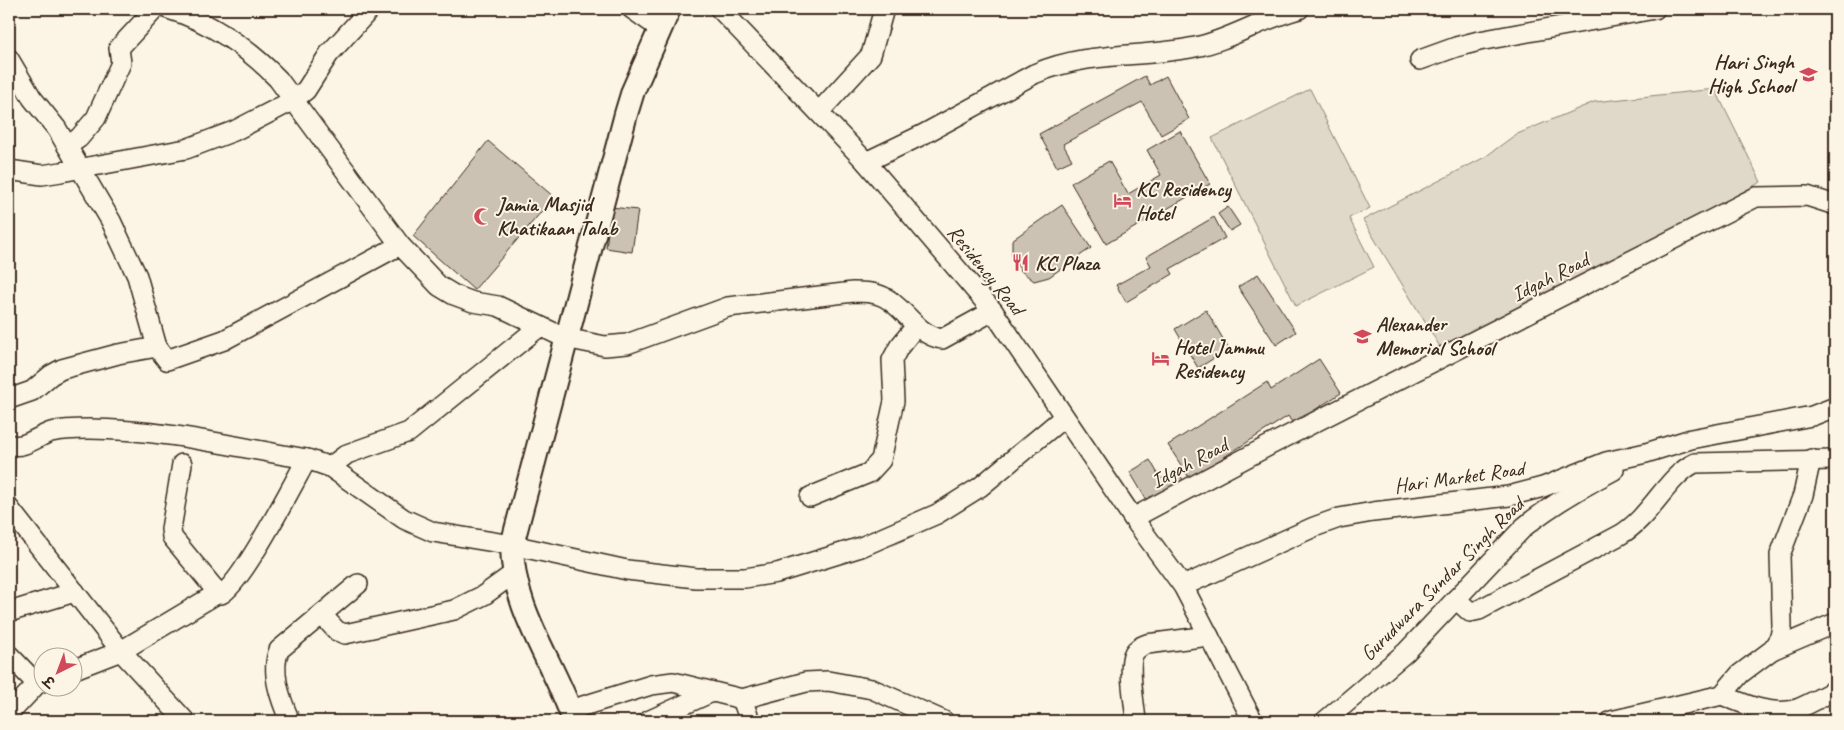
<svg xmlns="http://www.w3.org/2000/svg" width="1844" height="730" font-family="Caveat,'Playpen Sans Deva',sans-serif">
	<rect width="100%" height="100%" fill="#fcf5e5"/>
	<filter id="ink" filterUnits="userSpaceOnUse"><feTurbulence type="fractalNoise" baseFrequency=".02" numOctaves="2"/><feDisplacementMap in="SourceGraphic" scale="10" xChannelSelector="R" yChannelSelector="G"/><feConvolveMatrix kernelMatrix="1 2 1 2 8 2 1 2 1" color-interpolation-filters="sRGB"/></filter>
	<g filter="url(#ink)">
		<!-- green -->
		<g fill="#e0d8c8" stroke="#8e8173">
			<path d="M 1310,89 L 1370,208 L 1349,218 L 1374,267 L 1296,306 L 1212,138 Z"/>
			<path d="M 1715,89 L 1761,182 L 1445,355 L 1363,220 L 1485,157 L 1515,135 L 1594,102 Z"/>
		</g>
		<!-- building -->
		<g fill="#ccc2b3" stroke="#3b2a1e">
			<path d="M 1145,76 L 1150,85 L 1166,76 L 1189,119 L 1161,135 L 1142,102 L 1063,144 L 1072,160 L 1057,167 L 1039,134 Z"/>
			<path d="M 1180,131 L 1210,184 L 1106,244 L 1071,183 L 1109,161 L 1128,194 L 1161,175 L 1147,150 Z"/>
			<path d="M 488,141 L 554,197 L 474,290 L 413,236 Z"/>
			<path d="M 1062,205 L 1091,248 L 1049,277 L 1034,281 L 1021,271 L 1012,257 L 1012,240 Z"/>
			<path d="M 611,207 L 638,210 L 632,252 L 606,248 Z"/>
			<path d="M 1228,207 L 1240,225 L 1230,231 L 1218,214 Z"/>
			<path d="M 1214,217 L 1225,238 L 1170,269 L 1173,274 L 1126,302 L 1116,285 L 1151,266 L 1146,257 Z"/>
			<path d="M 1258,274 L 1296,332 L 1276,345 L 1238,287 Z"/>
			<path d="M 1206,310 L 1229,349 L 1198,368 L 1175,329 Z"/>
			<path d="M 1319,359 L 1341,393 L 1293,424 L 1288,416 L 1190,479 L 1168,445 L 1267,382 L 1271,390 Z"/>
			<path d="M 1150,460 L 1161,479 L 1177,470 L 1186,485 L 1150,506 L 1130,472 Z"/>
		</g>
		<g fill="none" stroke-linecap="round" stroke-linejoin="round">
			<defs>
				<g id="minor">
					<path d="M 168,9 C 209,21 248,48 278,79 L 400,245 L 439,286 L 454,295 L 473,302 L 498,306 L 565,338 L 605,346 L 627,344 L 728,307 L 853,292 C 864,292 874,292 884,297 C 906,308 916,335 942,339 L 993,311"/>
					<path d="M 632,9 L 659,28"/>
					<path d="M 720,9 L 866,162 L 993,311 L 1133,518 L 1183,586 L 1253,721"/>
					<path d="M 9,59 L 32,98 L 57,129 L 111,221 L 137,276 L 157,347 L 167,360 L 224,340 L 400,245"/>
					<path d="M 1420,60 L 1456,47 L 1479,41 L 1655,9"/>
					<path d="M 819,112 L 871,55 L 884,9"/>
					<path d="M 67,146 L 79,138 L 96,118 L 121,63 L 119,48 L 155,9"/>
					<path d="M 866,162 L 922,135 L 1034,74 C 1090,50 1138,59 1195,47 C 1228,41 1263,18 1299,9"/>
					<path d="M 9,170 L 42,175 L 61,172 L 186,149 L 234,131 L 292,101 L 306,90 L 329,54 L 370,9"/>
					<path d="M 9,399 L 32,391 L 51,375 L 62,369 L 118,354 L 157,347"/>
					<path d="M 9,444 C 23,450 38,436 51,432 C 64,429 76,429 89,429 C 162,429 235,447 307,459 L 330,467 L 404,519 L 433,532 L 512,545 L 627,570 L 696,578 L 745,578 L 777,573 L 861,547 L 937,514 L 980,487 L 1064,417"/>
					<path d="M 182,464 L 171,529 L 172,537 L 218,593 L 221,594 C 242,584 293,484 307,459"/>
					<path d="M 330,467 L 347,454 L 409,432 L 539,327"/>
					<path d="M 810,497 L 869,473 L 881,460 L 894,401 L 892,360 L 899,347 L 916,326"/>
					<path d="M 9,508 L 121,651 L 185,721"/>
					<path d="M 1133,518 L 1270,445 L 1756,197 L 1807,196 L 1835,205"/>
					<path d="M 1183,586 L 1314,527 L 1339,518 L 1373,512 L 1509,496 L 1543,487 L 1606,462 L 1646,453 L 1691,439 L 1812,416 L 1835,407"/>
					<path d="M 1456,599 L 1470,612 L 1479,610 L 1620,535 C 1651,517 1667,476 1695,463 L 1835,460"/>
					<path d="M 9,612 L 75,592"/>
					<path d="M 322,615 L 337,631 L 345,634 L 454,610 L 484,595 L 513,574"/>
					<path d="M 1772,650 L 1835,623"/>
					<path d="M 9,655 L 37,684"/>
					<path d="M 72,670 L 121,651 L 218,593"/>
					<path d="M 1722,695 C 1744,704 1772,717 1797,709 C 1810,704 1823,696 1835,690"/>
					<path d="M 742,699 L 750,721"/>
					<path d="M 570,710 L 651,685 L 673,682 L 742,699 L 806,682 L 828,681 L 872,689 L 944,721"/>
					<path d="M 9,714 L 37,684 L 42,682"/>
					<path d="M 290,721 C 281,701 270,672 279,650 L 358,584"/>
					<path d="M 648,721 L 712,692"/>
					<path d="M 1136,721 C 1135,706 1127,665 1134,653 C 1137,648 1141,646 1147,644 L 1209,636"/>
					<path d="M 1325,721 L 1406,652 L 1524,527 C 1552,504 1582,487 1614,470"/>
					<path d="M 1611,721 L 1722,695 L 1740,674 L 1772,650 L 1780,637 L 1782,626 L 1780,555 L 1803,495 L 1811,459"/>
				</g>
				<path id="major" d="M 574,721 C 554,662 512,610 512,545 L 626,114 L 633,91 L 669,9"/>
			</defs>
			<!-- minor casing -->
			<use href="#minor" stroke="#3b2a1e" stroke-width="22"/>
			<!-- major casing -->
			<use href="#major" stroke="#3b2a1e" stroke-width="26"/>
			<!-- minor -->
			<use href="#minor" stroke="#fcf5e5" stroke-width="19"/>
			<!-- major -->
			<use href="#major" stroke="#fcf5e5" stroke-width="22"/>
		</g>
	</g>
	<!-- icons -->
	<defs>
		<symbol id="school-bare" viewBox="-9 -9 18 18"><path d="M0-5L7-2L0 1L-7-2ZM-4 1L0 2.5L4 1V4Q0 6-4 4Z" fill="#d1495b" stroke="#fcf5e5" stroke-width="2.5" paint-order="stroke"/></symbol>
		<symbol id="hotel-bare" viewBox="-9 -9 18 18"><path d="M-6-4.5h1.5V1H6V5H4.5V3h-9V5H-6ZM-4 0a1.8 1.8 0 1 1 3.6 0ZM.5 0V-2.5h3Q6-2.5 6 0Z" fill="#d1495b" stroke="#fcf5e5" stroke-width="2.5" paint-order="stroke"/></symbol>
		<symbol id="mosque-bare" viewBox="-9 -9 18 18"><path d="M3.5-4.9A6 6 0 1 0 3.5 4.9A5 5 0 1 1 3.5-4.9Z" fill="#d1495b" stroke="#fcf5e5" stroke-width="2.5" paint-order="stroke"/></symbol>
		<symbol id="restaurant-bare" viewBox="-9 -9 18 18"><path d="M-5-6h1v4h1v-4h1v4h1v-4h1v5L-1.5 .5V6h-2V.5L-5-1ZM5-6V6H3V1.5H1.5Q1.5-4 5-6Z" fill="#d1495b" stroke="#fcf5e5" stroke-width="2.5" paint-order="stroke"/></symbol>
	</defs>
	<g fill-rule="evenodd">
		<use href="#school-bare" x="1796" y="62" width="25" height="25"/>
		<use href="#hotel-bare" x="1110" y="188" width="25" height="25"/>
		<use href="#mosque-bare" x="470" y="204" width="25" height="25"/>
		<use href="#restaurant-bare" x="1008" y="250" width="25" height="25"/>
		<use href="#school-bare" x="1350" y="324" width="25" height="25"/>
		<use href="#hotel-bare" x="1148" y="346" width="25" height="25"/>
	</g>
	<g text-anchor="middle" dominant-baseline="central" stroke-width="4" stroke-linejoin="round" paint-order="stroke">
		<!-- poi labels -->
		<g font-size="21" font-weight="bold" fill="#3b2a1e" stroke="#fcf5e5" text-anchor="start">
			<text x="1794" y="62" text-anchor="end">Hari Singh<tspan x="1794" dy="24">High School</tspan></text>
			<text x="1136" y="189">KC Residency<tspan x="1136" dy="24">Hotel</tspan></text>
			<text x="497" y="204">Jamia Masjid<tspan x="497" dy="24">Khatikaan Talab</tspan></text>
			<text x="1035" y="263">KC Plaza</text>
			<text x="1376" y="324">Alexander<tspan x="1376" dy="24">Memorial School</tspan></text>
			<text x="1174" y="347">Hotel Jammu<tspan x="1174" dy="24">Residency</tspan></text>
		</g>
		<!-- street labels -->
		<g font-size="21" fill="#3b2a1e" stroke="#fcf5e5">
			<text transform="translate(986 270) rotate(51)">Residency Road</text>
			<text transform="translate(1550 277) rotate(-27)">Idgah Road</text>
			<text transform="translate(1189 463) rotate(-28)">Idgah Road</text>
			<text transform="translate(1459 477) rotate(-8)">Hari Market Road</text>
			<text transform="translate(1442 579) rotate(-45)">Gurudwara Sundar Singh Road</text>
		</g>
	</g>
	<!-- margin -->
	<rect width="1844" height="730" fill="none" stroke="#fcf5e5" stroke-width="30"/>
	<rect x="15" y="15" width="1814" height="700" fill="none" stroke="#3b2a1e" stroke-width="2" filter="url(#ink)"/>
	<!-- north arrow -->
	<g transform="translate(58 672) rotate(222)"><circle r="24" fill="#fcf5e5" stroke="#afa495"/>
	<path d="M0-4L9 19L0 12L-9 19Z" fill="#d1495b"/>
	<text y="-8" font-size="14" font-weight="bold" text-anchor="middle" fill="#3b2a1e">उ</text>
	</g>
</svg>
